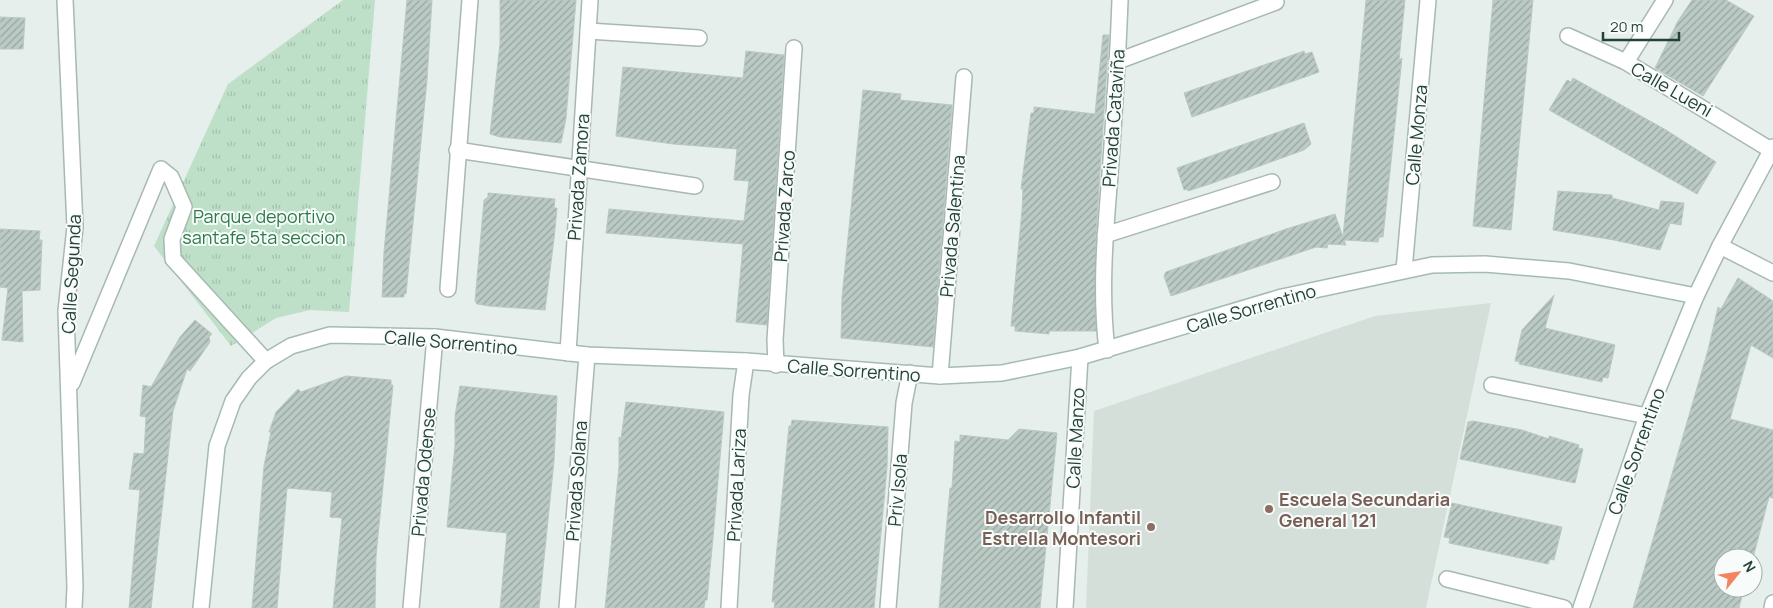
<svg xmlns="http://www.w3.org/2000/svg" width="1773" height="608" font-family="Manrope,sans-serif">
	<defs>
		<pattern id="park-tufts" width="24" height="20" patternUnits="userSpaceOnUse" patternTransform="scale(1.25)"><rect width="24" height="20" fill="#bfe0c8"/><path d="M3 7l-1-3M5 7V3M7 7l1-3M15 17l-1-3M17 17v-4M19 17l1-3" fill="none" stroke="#a4c1ad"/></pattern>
		<pattern id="building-hatch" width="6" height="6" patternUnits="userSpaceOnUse" patternTransform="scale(1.25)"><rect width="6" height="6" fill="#bbcac4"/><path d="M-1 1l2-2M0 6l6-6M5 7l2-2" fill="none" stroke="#98a6a0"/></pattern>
	</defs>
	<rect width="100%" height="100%" fill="#e6efeb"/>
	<!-- built -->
	<path fill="#d4dfda" d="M 1491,303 L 1426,608 L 1086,608 L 1094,411 L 1375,316 Z"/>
	<!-- park -->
	<path fill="url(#park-tufts)" d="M 343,0 L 375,0 L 349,312 L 310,310 L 276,318 L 231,346 L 154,246 L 228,84 Z"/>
	<!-- building -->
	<g fill="url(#building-hatch)" stroke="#b8c9c2">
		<path d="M 407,0 L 432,0 L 427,80 L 406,294 L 404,293 L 404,297 L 382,297 L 384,252 Z"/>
		<path d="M 500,0 L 576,0 L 566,118 L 561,143 L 500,137 L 490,134 L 500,44 Z"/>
		<path d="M 1366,0 L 1405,0 L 1399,60 L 1402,58 L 1383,237 L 1379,237 L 1378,242 L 1344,240 L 1346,245 L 1328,244 L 1327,248 L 1316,247 L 1171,296 L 1164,276 L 1166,272 L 1286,229 L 1335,214 L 1343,237 Z"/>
		<path d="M 1493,0 L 1533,0 L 1511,230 L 1473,226 Z"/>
		<path d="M 1692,0 L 1726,0 L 1754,16 L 1703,96 L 1655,68 L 1678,21 Z"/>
		<path d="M 0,17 L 25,18 L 23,49 L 0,49 Z"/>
		<path d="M 1103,35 L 1109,35 L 1096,233 L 1096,331 L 1049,331 L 1049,334 L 1015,331 L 1015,326 L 1011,326 L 1022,210 L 1023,189 L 1021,189 L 1031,113 L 1034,113 L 1034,107 L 1095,114 Z"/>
		<path d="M 746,51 L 784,55 L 767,325 L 736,322 L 743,244 L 606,233 L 609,209 L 744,221 L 749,181 L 734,180 L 737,149 L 673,144 L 616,136 L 623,67 L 743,78 Z"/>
		<path d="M 1304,51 L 1305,54 L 1312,52 L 1319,72 L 1192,117 L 1184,93 Z"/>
		<path d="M 1573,78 L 1666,130 L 1716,162 L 1697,194 L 1549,110 L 1567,80 L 1571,82 Z"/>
		<path d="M 863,90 L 901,94 L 900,100 L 952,105 L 933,347 L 841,338 L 842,297 Z"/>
		<path d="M 1304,123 L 1311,144 L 1304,150 L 1210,184 L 1188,191 L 1187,189 L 1184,190 L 1177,168 Z"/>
		<path d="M 1558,191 L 1612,195 L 1612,198 L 1659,210 L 1661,201 L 1684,203 L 1681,225 L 1670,223 L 1660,250 L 1614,240 L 1553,230 Z"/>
		<path d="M 488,193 L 555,199 L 554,208 L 557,208 L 554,239 L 545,310 L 489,306 L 477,304 L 475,301 L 484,200 L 488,197 Z"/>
		<path d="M 0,229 L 40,231 L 39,240 L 42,240 L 40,290 L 22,291 L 23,342 L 2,340 L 8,288 L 0,287 Z"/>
		<path d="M 1738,278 L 1773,301 L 1773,358 L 1751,345 L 1730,419 L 1773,430 L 1773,498 L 1769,497 L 1753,558 L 1723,558 L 1723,588 L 1744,588 L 1739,608 L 1633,608 L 1708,350 L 1718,307 L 1721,309 Z"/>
		<path d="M 1554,295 L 1545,328 L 1615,345 L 1608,378 L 1603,377 L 1602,382 L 1519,364 L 1520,362 L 1515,361 L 1522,330 Z"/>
		<path d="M 195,320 L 212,334 L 209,337 L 210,342 L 190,371 L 187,369 L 173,411 L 151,608 L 129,608 L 140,490 L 129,489 L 134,453 L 144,454 L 146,417 L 140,416 L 143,385 L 151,387 L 180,337 Z"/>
		<path d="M 346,376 L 391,380 L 391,385 L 393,385 L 376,556 L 375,608 L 333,608 L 342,518 L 330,517 L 332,492 L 287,488 L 277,608 L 252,608 L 264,466 L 271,432 L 269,432 L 276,412 L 298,389 L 301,392 Z"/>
		<path d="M 460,386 L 557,396 L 554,461 L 539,608 L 500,608 L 507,533 L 447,527 L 455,445 L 455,416 Z"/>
		<path d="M 626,402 L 724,412 L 713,538 L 707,600 L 705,600 L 704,608 L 605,608 L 619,467 L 619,437 L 621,438 Z"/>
		<path d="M 792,420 L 888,427 L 887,468 L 874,608 L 774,608 L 775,602 L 772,602 L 777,548 L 789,426 L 791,426 Z"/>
		<path d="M 1473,421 L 1522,430 L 1549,439 L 1549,436 L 1579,445 L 1578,448 L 1583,449 L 1575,483 L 1460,459 L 1468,422 Z"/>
		<path d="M 1019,429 L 1057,433 L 1040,608 L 939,608 L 950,488 L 952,488 L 955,441 L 960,442 L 960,435 L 1008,440 Z"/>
		<path d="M 1452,503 L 1562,527 L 1554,560 L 1550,559 L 1548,564 L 1449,543 L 1450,538 L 1444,537 Z"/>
	</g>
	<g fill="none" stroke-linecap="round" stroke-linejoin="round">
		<defs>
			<g id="street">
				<path d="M 65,0 L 75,227 L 66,311 L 75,587 L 74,608"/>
				<path d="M 588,31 L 699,38"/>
				<path d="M 1568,36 L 1626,62 L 1771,150"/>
				<path d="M 1118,61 L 1276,2"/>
				<path d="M 1626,62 L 1665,0"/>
				<path d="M 457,150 L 695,186"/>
				<path d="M 1105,235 L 1272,182"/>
				<path d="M 1720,246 L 1773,273"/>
				<path d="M 1404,270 L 1428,0"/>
				<path d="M 448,289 L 470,0"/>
				<path d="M 1696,296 L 1720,246 L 1773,147"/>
				<path d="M 1107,350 C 1100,292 1105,234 1110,175 C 1114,117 1118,59 1120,0"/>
				<path d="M 568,353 L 590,0"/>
				<path d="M 776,365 L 775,340 L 794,48"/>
				<path d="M 940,376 L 964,77"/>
				<path d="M 72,383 L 161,169 L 171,177 L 184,207 L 172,239 L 173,259 L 266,361"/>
				<path d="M 1492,385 L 1647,416"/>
				<path d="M 1447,579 L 1564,608"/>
				<path d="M 411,608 L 435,337"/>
				<path d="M 567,608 L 587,355"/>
				<path d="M 729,608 L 741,395 L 746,361"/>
				<path d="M 888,608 L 904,403 L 910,373"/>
				<path d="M 1065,608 L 1080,357"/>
				<path d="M 1772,608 L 1773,603"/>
			</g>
			<path id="secondary" d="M 201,608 L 217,446 L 233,401 L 249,378 L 266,361 L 291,346 L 330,335 L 435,337 L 587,355 L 746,361 L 940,376 L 1002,373 L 1080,357 L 1282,297 L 1432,265 L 1485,264 L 1569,271 L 1696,296 L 1647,416 L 1581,608"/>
		</defs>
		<!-- street casing -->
		<use href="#street" stroke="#a8b8b2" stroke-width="18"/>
		<!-- secondary casing -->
		<use href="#secondary" stroke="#a4bbb3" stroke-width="18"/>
		<!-- street -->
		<use href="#street" stroke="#fff" stroke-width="15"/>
		<!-- secondary -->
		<use href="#secondary" stroke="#fff" stroke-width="15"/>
	</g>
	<!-- markers -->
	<g fill="#8d6e63" stroke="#f7fbf9" stroke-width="2">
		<circle cx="1269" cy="509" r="5"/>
		<circle cx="1151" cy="527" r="5"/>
	</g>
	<g text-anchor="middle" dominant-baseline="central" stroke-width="4" stroke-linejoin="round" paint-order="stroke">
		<!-- street labels -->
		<g font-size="18" fill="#24423a" stroke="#f7fbf9">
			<text transform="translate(1672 89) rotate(30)">Calle Lueni</text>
			<text transform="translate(1113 118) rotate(-86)">Privada Cataviña</text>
			<text transform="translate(1416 135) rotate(-85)">Calle Monza</text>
			<text transform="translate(578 177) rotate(-86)">Privada Zamora</text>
			<text transform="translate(784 206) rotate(-86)">Privada Zarco</text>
			<text transform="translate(952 226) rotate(-85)">Privada Salentina</text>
			<text transform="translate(71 274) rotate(-87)">Calle Segunda</text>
			<text transform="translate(1251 308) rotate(-16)">Calle Sorrentino</text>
			<text transform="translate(451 342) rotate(5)">Calle Sorrentino</text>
			<text transform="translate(854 370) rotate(4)">Calle Sorrentino</text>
			<text transform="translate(1075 438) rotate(-87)">Calle Manzo</text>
			<text transform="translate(1636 451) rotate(-70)">Calle Sorrentino</text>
			<text transform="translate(423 472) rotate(-85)">Privada Odense</text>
			<text transform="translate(576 481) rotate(-86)">Privada Solana</text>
			<text transform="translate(736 485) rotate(-87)">Privada Lariza</text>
			<text transform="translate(897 490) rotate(-85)">Priv Isola</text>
		</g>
		<!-- park labels -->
		<g font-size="18" fill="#2d7a4b" stroke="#f7fbf9">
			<text x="264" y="216">Parque deportivo<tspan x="264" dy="21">santafe 5ta seccion</tspan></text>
		</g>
		<!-- education labels -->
		<g font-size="18" font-weight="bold" fill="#785e54" stroke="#f7fbf9" text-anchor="start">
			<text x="1279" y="499">Escuela Secundaria<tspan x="1279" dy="21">General 121</tspan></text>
			<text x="1141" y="517" text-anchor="end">Desarrollo Infantil<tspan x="1141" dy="21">Estrella Montesori</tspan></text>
		</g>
	</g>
	<!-- north arrow -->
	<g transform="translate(1738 573) rotate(60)"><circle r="24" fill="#f7fbf9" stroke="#a3b1ad"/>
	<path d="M0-4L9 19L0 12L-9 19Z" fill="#f4845f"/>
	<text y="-8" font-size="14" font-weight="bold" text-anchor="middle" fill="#24423a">N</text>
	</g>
	<!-- scale -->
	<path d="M1603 32v8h76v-8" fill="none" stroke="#24423a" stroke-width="2.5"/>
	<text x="1610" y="32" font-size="15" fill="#24423a" stroke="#f7fbf9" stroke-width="4" paint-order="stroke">20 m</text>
</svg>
